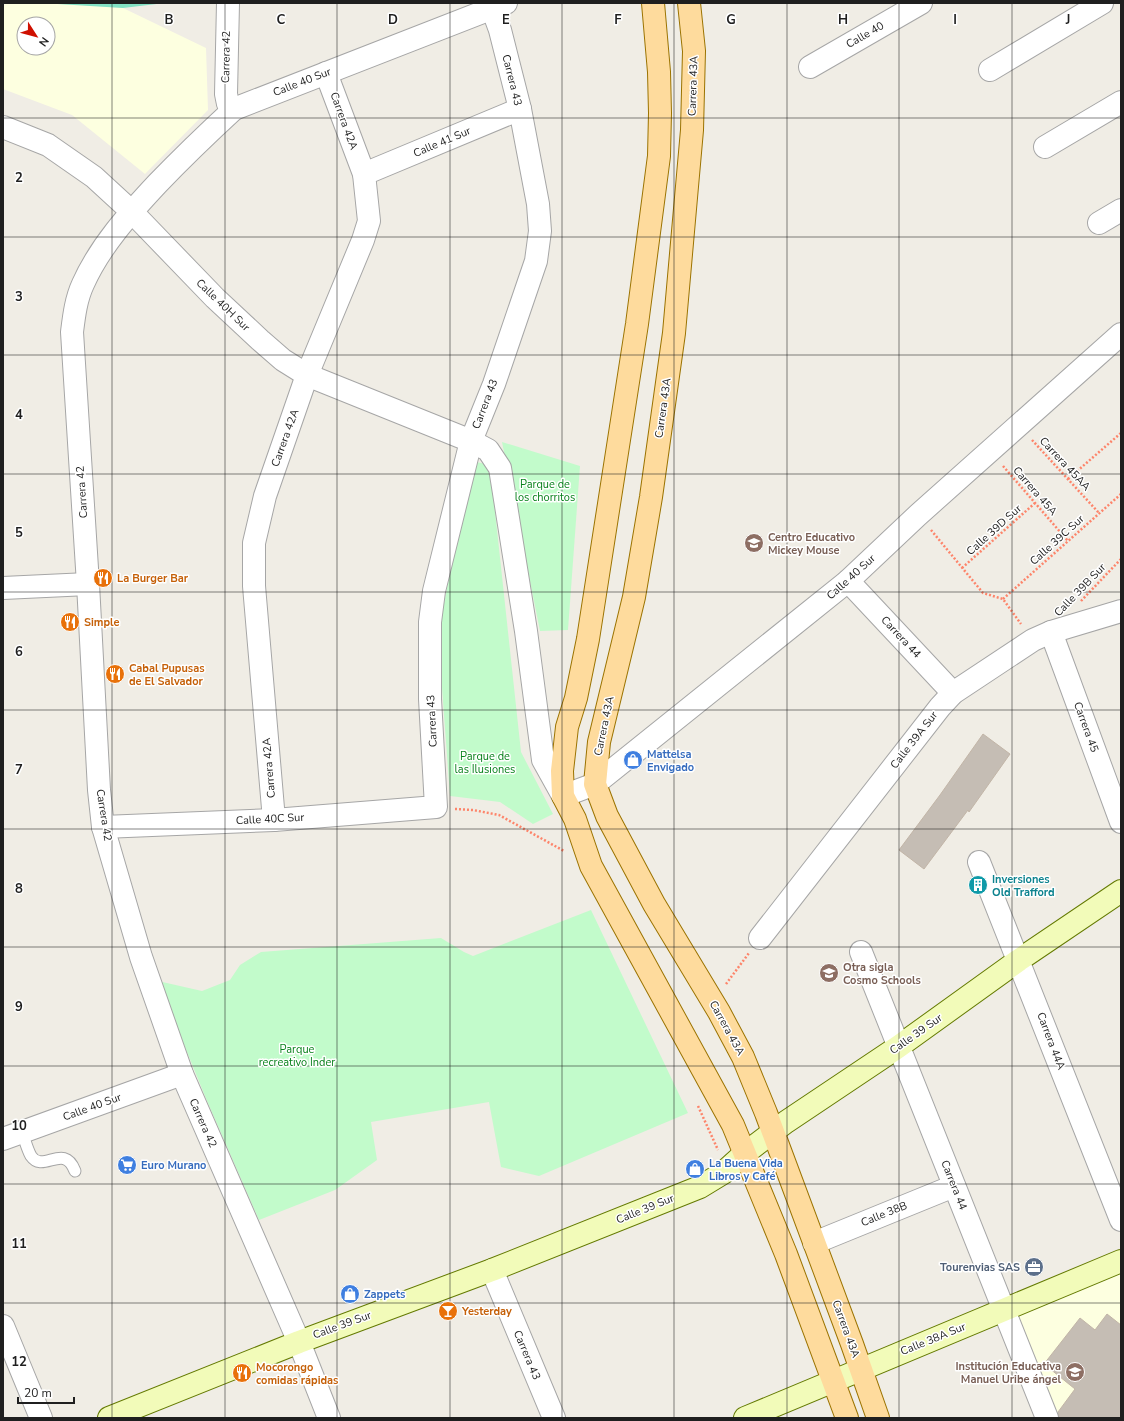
<svg xmlns="http://www.w3.org/2000/svg" width="1124" height="1421" font-family="'Nunito Sans',sans-serif">
	<rect width="100%" height="100%" fill="#f0ede5"/>
	<!-- education -->
	<g fill="#fdffe0" fill-rule="evenodd">
		<path d="M 5,3 L 69,4 L 123,8 L 206,48 L 208,110 L 145,174 L 72,115 L 3,89 L 3,9 ZM 24,24 L 48,24 L 48,48 L 24,48 Z"/>
		<path d="M 1121,1261 L 1121,1418 L 1047,1418 L 1004,1310 Z"/>
	</g>
	<!-- park -->
	<g fill="#c2fbcb">
		<path d="M 502,442 L 580,466 L 568,630 L 540,631 Z"/>
		<path d="M 472,461 L 490,465 L 521,752 L 553,814 L 533,824 L 500,802 L 450,796 L 438,634 Z"/>
		<path d="M 591,910 L 688,1113 L 539,1176 L 501,1167 L 489,1102 L 371,1122 L 377,1160 L 335,1190 L 259,1220 L 207,1101 L 158,981 L 202,991 L 230,980 L 240,965 L 261,952 L 441,938 L 464,952 L 473,956 Z"/>
	</g>
	<!-- pitch -->
	<path fill="#82e1c3" d="M 41,3 L 165,3 L 123,8 Z"/>
	<!-- building -->
	<g fill="#c5bdb4" stroke="#c2b5a7">
		<path d="M 983,734 L 1010,754 L 969,812 L 968,810 L 924,869 L 899,850 L 940,795 Z"/>
		<path d="M 1107,1314 L 1121,1325 L 1121,1418 L 1059,1418 L 1058,1412 L 1075,1389 L 1044,1364 L 1080,1318 L 1095,1330 Z"/>
	</g>
	<g fill="none" stroke-linecap="round" stroke-linejoin="round">
		<defs>
			<path id="lane" d="M 22,1132 C 25,1140 27,1149 31,1156 C 43,1174 64,1142 75,1171"/>
			<g id="street">
				<path d="M 228,3 L 226,94 L 228,104 L 234,109"/>
				<path d="M 810,67 L 921,3"/>
				<path d="M 990,70 L 1102,3"/>
				<path d="M 3,127 L 48,145 L 94,177 L 131,211 L 215,298 L 260,340 L 283,360 L 307,375 L 471,441 L 488,450 L 500,468 L 526,631 L 543,760 L 563,796 L 595,784 L 848,581 L 918,515 L 1121,334"/>
				<path d="M 1045,147 L 1121,102"/>
				<path d="M 364,174 L 520,109"/>
				<path d="M 1099,223 L 1121,210"/>
				<path d="M 848,581 L 953,693"/>
				<path d="M 3,588 L 88,584"/>
				<path d="M 1051,632 L 1121,822"/>
				<path d="M 274,820 L 254,586 L 254,543 L 265,496 L 307,375 L 363,240 L 369,221 L 364,174 L 326,73"/>
				<path d="M 103,827 L 274,820 L 436,807 L 430,699 L 430,622 L 434,591 L 471,441 L 494,384 L 536,261 L 540,231 L 538,204 L 520,109 L 500,30 L 492,8"/>
				<path d="M 979,862 L 1121,1220"/>
				<path d="M 760,938 L 940,707 L 953,693 L 1033,640 L 1051,632 L 1121,611"/>
				<path d="M 861,952 L 1047,1418"/>
				<path d="M 3,1139 L 182,1074"/>
				<path d="M 814,1243 L 954,1186"/>
				<path d="M 492,1270 L 554,1418"/>
				<path d="M 3,1326 L 41,1418"/>
				<path d="M 329,1418 L 299,1342 L 182,1074 L 141,957 L 103,827 L 99,790 L 88,584 L 72,332 C 74,316 76,299 83,284 C 100,246 129,214 157,184 C 182,158 208,133 234,109 L 506,3"/>
			</g>
			<g id="secondary">
				<path d="M 109,1418 L 299,1342 L 492,1270 L 700,1187 L 723,1173 L 744,1154 L 786,1122 L 898,1047 L 1019,960 L 1121,891"/>
				<path d="M 745,1418 L 1121,1261"/>
			</g>
			<g id="primary">
				<path d="M 653,3 L 659,72 L 660,113 L 659,156 L 637,324 L 588,639 L 576,698 L 567,727 L 562,771 L 563,796 L 575,819 L 591,866 L 733,1125 L 786,1254 L 847,1418"/>
				<path d="M 689,3 L 694,51 L 692,130 L 674,333 L 651,497 L 634,597 L 599,742 L 595,784 L 607,816 L 654,904 L 719,1012 L 743,1057 L 766,1113 L 852,1344 L 878,1418"/>
			</g>
		</defs>
		<!-- lane casing -->
		<use href="#lane" stroke="#a6a6a6" stroke-width="13"/>
		<!-- street casing -->
		<use href="#street" stroke="#a6a6a6" stroke-width="24"/>
		<!-- secondary casing -->
		<use href="#secondary" stroke="#647a02" stroke-width="24"/>
		<!-- primary casing -->
		<use href="#primary" stroke="#9b7300" stroke-width="24"/>
		<!-- path -->
		<g stroke="#fd846a" stroke-width="2.5" stroke-dasharray="2 2" stroke-linecap="butt">
			<path d="M 1032,440 L 1099,513"/>
			<path d="M 1003,466 L 1068,541"/>
			<path d="M 1068,479 L 1121,433"/>
			<path d="M 931,530 L 983,593 L 1003,599 L 1021,624"/>
			<path d="M 962,568 L 1035,503"/>
			<path d="M 1003,599 L 1121,494"/>
			<path d="M 1081,601 L 1121,559"/>
			<path d="M 455,809 L 473,810 L 499,815 L 564,851"/>
			<path d="M 726,984 L 749,953"/>
			<path d="M 698,1106 L 718,1150"/>
		</g>
		<!-- lane -->
		<use href="#lane" stroke="#fff" stroke-width="11"/>
		<!-- street -->
		<use href="#street" stroke="#fff" stroke-width="22"/>
		<!-- secondary -->
		<use href="#secondary" stroke="#f2fbb9" stroke-width="22"/>
		<!-- primary -->
		<use href="#primary" stroke="#fedb9d" stroke-width="22"/>
	</g>
	<!-- grid -->
	<path fill="none" stroke="#1f1f1f" stroke-width="1" stroke-opacity="0.55" d="M 112,3 L 112,1418M 225,3 L 225,1418M 337,3 L 337,1418M 450,3 L 450,1418M 562,3 L 562,1418M 674,3 L 674,1418M 787,3 L 787,1418M 899,3 L 899,1418M 1012,3 L 1012,1418M 3,118 L 1121,118M 3,237 L 1121,237M 3,355 L 1121,355M 3,474 L 1121,474M 3,592 L 1121,592M 3,710 L 1121,710M 3,829 L 1121,829M 3,947 L 1121,947M 3,1066 L 1121,1066M 3,1184 L 1121,1184M 3,1303 L 1121,1303"/>
	<!-- icons -->
	<defs>
		<symbol id="school-disc" viewBox="-11 -11 22 22"><circle r="9.5" fill="#8d6e63" stroke="#fff"/><path d="M0-5L7-2L0 1L-7-2ZM-4 1L0 2.5L4 1V4Q0 6-4 4Z" fill="#fff"/></symbol>
		<symbol id="restaurant-disc" viewBox="-11 -11 22 22"><circle r="9.5" fill="#e8710a" stroke="#fff"/><path d="M-5-6h1v4h1v-4h1v4h1v-4h1v5L-1.5 .5V6h-2V.5L-5-1ZM5-6V6H3V1.5H1.5Q1.5-4 5-6Z" fill="#fff"/></symbol>
		<symbol id="shop-disc" viewBox="-11 -11 22 22"><circle r="9.5" fill="#3f7fe0" stroke="#fff"/><path d="M-5-2.5h2.3a2.7 3.5 0 0 1 5.4 0H5L5.5 6h-11ZM-1.5-2.5h3a1.5 2.3 0 0 0-3 0Z" fill="#fff"/></symbol>
		<symbol id="building-disc" viewBox="-11 -11 22 22"><circle r="9.5" fill="#0f9aa8" stroke="#fff"/><path d="M-4-6H4V6H1V3H-1V6H-4ZM-2.5-4.3h1.7v1.8h-1.7ZM.8-4.3h1.7v1.8H.8ZM-2.5-1h1.7V.8h-1.7ZM.8-1h1.7V.8H.8Z" fill="#fff"/></symbol>
		<symbol id="supermarket-disc" viewBox="-11 -11 22 22"><circle r="9.5" fill="#3f7fe0" stroke="#fff"/><path d="M-6-5.5h2.5l.6 2H6L4.5 2H-2.5L-4.4-4H-6ZM-1.5 3.2a1.3 1.3 0 1 0 .1 0ZM3 3.2a1.3 1.3 0 1 0 .1 0Z" fill="#fff"/></symbol>
		<symbol id="office-disc" viewBox="-11 -11 22 22"><circle r="9.5" fill="#5c6f8a" stroke="#fff"/><path d="M-6-3h4V-5.5h4V-3h4V5H-6ZM-1-4.5V-3h2v-1.5ZM-6 0V1H6V0Z" fill="#fff"/></symbol>
		<symbol id="bar-disc" viewBox="-11 -11 22 22"><circle r="9.5" fill="#e8710a" stroke="#fff"/><path d="M-6-5H6L.8 .8V4.5H3.5V6h-7V4.5H-.8V.8Z" fill="#fff"/></symbol>
	</defs>
	<g fill-rule="evenodd">
		<use href="#school-disc" x="743" y="532" width="22" height="22"/>
		<use href="#restaurant-disc" x="92" y="567" width="22" height="22"/>
		<use href="#restaurant-disc" x="59" y="611" width="22" height="22"/>
		<use href="#restaurant-disc" x="104" y="663" width="22" height="22"/>
		<use href="#shop-disc" x="622" y="749" width="22" height="22"/>
		<use href="#building-disc" x="967" y="874" width="22" height="22"/>
		<use href="#school-disc" x="818" y="962" width="22" height="22"/>
		<use href="#supermarket-disc" x="116" y="1154" width="22" height="22"/>
		<use href="#shop-disc" x="684" y="1158" width="22" height="22"/>
		<use href="#office-disc" x="1023" y="1256" width="22" height="22"/>
		<use href="#shop-disc" x="339" y="1283" width="22" height="22"/>
		<use href="#bar-disc" x="437" y="1300" width="22" height="22"/>
		<use href="#school-disc" x="1064" y="1361" width="22" height="22"/>
		<use href="#restaurant-disc" x="231" y="1362" width="22" height="22"/>
	</g>
	<g text-anchor="middle" dominant-baseline="central" stroke-width="3" stroke-linejoin="round" paint-order="stroke">
		<!-- street labels -->
		<g font-size="11" fill="#1f1f1f" stroke="#fff">
			<text transform="translate(865 35) rotate(-30)">Calle 40</text>
			<text transform="translate(226 57) rotate(-89)">Carrera 42</text>
			<text transform="translate(512 80) rotate(76)">Carrera 43</text>
			<text transform="translate(302 82) rotate(-21)">Calle 40 Sur</text>
			<text transform="translate(693 86) rotate(-88)">Carrera 43A</text>
			<text transform="translate(344 121) rotate(70)">Carrera 42A</text>
			<text transform="translate(442 142) rotate(-23)">Calle 41 Sur</text>
			<text transform="translate(223 305) rotate(44)">Calle 40H Sur</text>
			<text transform="translate(485 404) rotate(-69)">Carrera 43</text>
			<text transform="translate(663 408) rotate(-82)">Carrera 43A</text>
			<text transform="translate(285 438) rotate(-70)">Carrera 42A</text>
			<text transform="translate(1065 464) rotate(47)">Carrera 45AA</text>
			<text transform="translate(1035 491) rotate(49)">Carrera 45A</text>
			<text transform="translate(82 492) rotate(-94)">Carrera 42</text>
			<text transform="translate(994 530) rotate(-42)">Calle 39D Sur</text>
			<text transform="translate(1057 540) rotate(-42)">Calle 39C Sur</text>
			<text transform="translate(851 577) rotate(-42)">Calle 40 Sur</text>
			<text transform="translate(1080 590) rotate(-46)">Calle 39B Sur</text>
			<text transform="translate(901 637) rotate(47)">Carrera 44</text>
			<text transform="translate(432 721) rotate(-93)">Carrera 43</text>
			<text transform="translate(604 726) rotate(-78)">Carrera 43A</text>
			<text transform="translate(1086 727) rotate(70)">Carrera 45</text>
			<text transform="translate(914 740) rotate(-52)">Calle 39A Sur</text>
			<text transform="translate(269 768) rotate(-95)">Carrera 42A</text>
			<text transform="translate(104 815) rotate(81)">Carrera 42</text>
			<text transform="translate(270 819) rotate(-3)">Calle 40C Sur</text>
			<text transform="translate(727 1028) rotate(61)">Carrera 43A</text>
			<text transform="translate(916 1034) rotate(-35)">Calle 39 Sur</text>
			<text transform="translate(1051 1041) rotate(69)">Carrera 44A</text>
			<text transform="translate(92 1107) rotate(-20)">Calle 40 Sur</text>
			<text transform="translate(203 1123) rotate(66)">Carrera 42</text>
			<text transform="translate(954 1185) rotate(68)">Carrera 44</text>
			<text transform="translate(645 1209) rotate(-22)">Calle 39 Sur</text>
			<text transform="translate(884 1214) rotate(-22)">Calle 38B</text>
			<text transform="translate(342 1325) rotate(-20)">Calle 39 Sur</text>
			<text transform="translate(846 1329) rotate(70)">Carrera 43A</text>
			<text transform="translate(933 1339) rotate(-22)">Calle 38A Sur</text>
			<text transform="translate(527 1355) rotate(67)">Carrera 43</text>
		</g>
		<!-- park labels -->
		<g font-size="11" fill="#09821c" stroke="#fff">
			<text x="545" y="484">Parque de<tspan x="545" dy="13">los chorritos</tspan></text>
			<text x="485" y="756">Parque de<tspan x="485" dy="13">las Ilusiones</tspan></text>
			<text x="297" y="1049">Parque<tspan x="297" dy="13">recreativo Inder</tspan></text>
		</g>
		<!-- education labels -->
		<g font-size="11" font-weight="bold" fill="#785e54" stroke="#fff" text-anchor="start">
			<text x="768" y="537">Centro Educativo<tspan x="768" dy="13">Mickey Mouse</tspan></text>
			<text x="843" y="967">Otra sigla<tspan x="843" dy="13">Cosmo Schools</tspan></text>
			<text x="1061" y="1366" text-anchor="end">Institución Educativa<tspan x="1061" dy="13">Manuel Uribe ángel</tspan></text>
		</g>
		<!-- food labels -->
		<g font-size="11" font-weight="bold" fill="#c56008" stroke="#fff" text-anchor="start">
			<text x="117" y="578">La Burger Bar</text>
			<text x="84" y="622">Simple</text>
			<text x="129" y="668">Cabal Pupusas<tspan x="129" dy="13">de El Salvador</tspan></text>
			<text x="462" y="1311">Yesterday</text>
			<text x="256" y="1367">Mocorongo<tspan x="256" dy="13">comidas rápidas</tspan></text>
		</g>
		<!-- shop labels -->
		<g font-size="11" font-weight="bold" fill="#366cbe" stroke="#fff" text-anchor="start">
			<text x="647" y="754">Mattelsa<tspan x="647" dy="13">Envigado</tspan></text>
			<text x="709" y="1163">La Buena Vida<tspan x="709" dy="13">Libros y Café</tspan></text>
			<text x="141" y="1165">Euro Murano</text>
			<text x="364" y="1294">Zappets</text>
		</g>
		<!-- culture labels -->
		<g font-size="11" font-weight="bold" fill="#0d838f" stroke="#fff" text-anchor="start">
			<text x="992" y="879">Inversiones<tspan x="992" dy="13">Old Trafford</tspan></text>
		</g>
		<!-- service labels -->
		<g font-size="11" font-weight="bold" fill="#4e5e75" stroke="#fff" text-anchor="end">
			<text x="1020" y="1267">Tourenvias SAS</text>
		</g>
	</g>
	<g font-size="13" text-anchor="middle" font-weight="bold" fill="#1f1f1f" stroke="#fff" stroke-width="3" stroke-linejoin="round" paint-order="stroke">
		<text x="169" y="24">B</text>
		<text x="281" y="24">C</text>
		<text x="393" y="24">D</text>
		<text x="506" y="24">E</text>
		<text x="618" y="24">F</text>
		<text x="731" y="24">G</text>
		<text x="843" y="24">H</text>
		<text x="955" y="24">I</text>
		<text x="1068" y="24">J</text>
		<text x="19" y="182">2</text>
		<text x="19" y="301">3</text>
		<text x="19" y="419">4</text>
		<text x="19" y="537">5</text>
		<text x="19" y="656">6</text>
		<text x="19" y="774">7</text>
		<text x="19" y="893">8</text>
		<text x="19" y="1011">9</text>
		<text x="19" y="1130">10</text>
		<text x="19" y="1248">11</text>
		<text x="19" y="1366">12</text>
	</g>
	<!-- border -->
	<rect width="1124" height="1421" fill="none" stroke="#1f1f1f" stroke-width="8"/>
	<!-- north arrow -->
	<g transform="translate(36 36) rotate(126)"><circle r="19" fill="#ffffff" stroke="#a5a5a5"/>
	<path d="M0-3L7 15L0 10L-7 15Z" fill="#cf1000"/>
	<text y="-6" font-size="11" font-weight="bold" text-anchor="middle" fill="#1f1f1f">N</text>
	</g>
	<!-- scale -->
	<path d="M18 1397v6h56v-6" fill="none" stroke="#1f1f1f" stroke-width="2"/>
	<text x="24" y="1397" font-size="12" fill="#1f1f1f" stroke="#ffffff" stroke-width="3" paint-order="stroke">20 m</text>
</svg>
